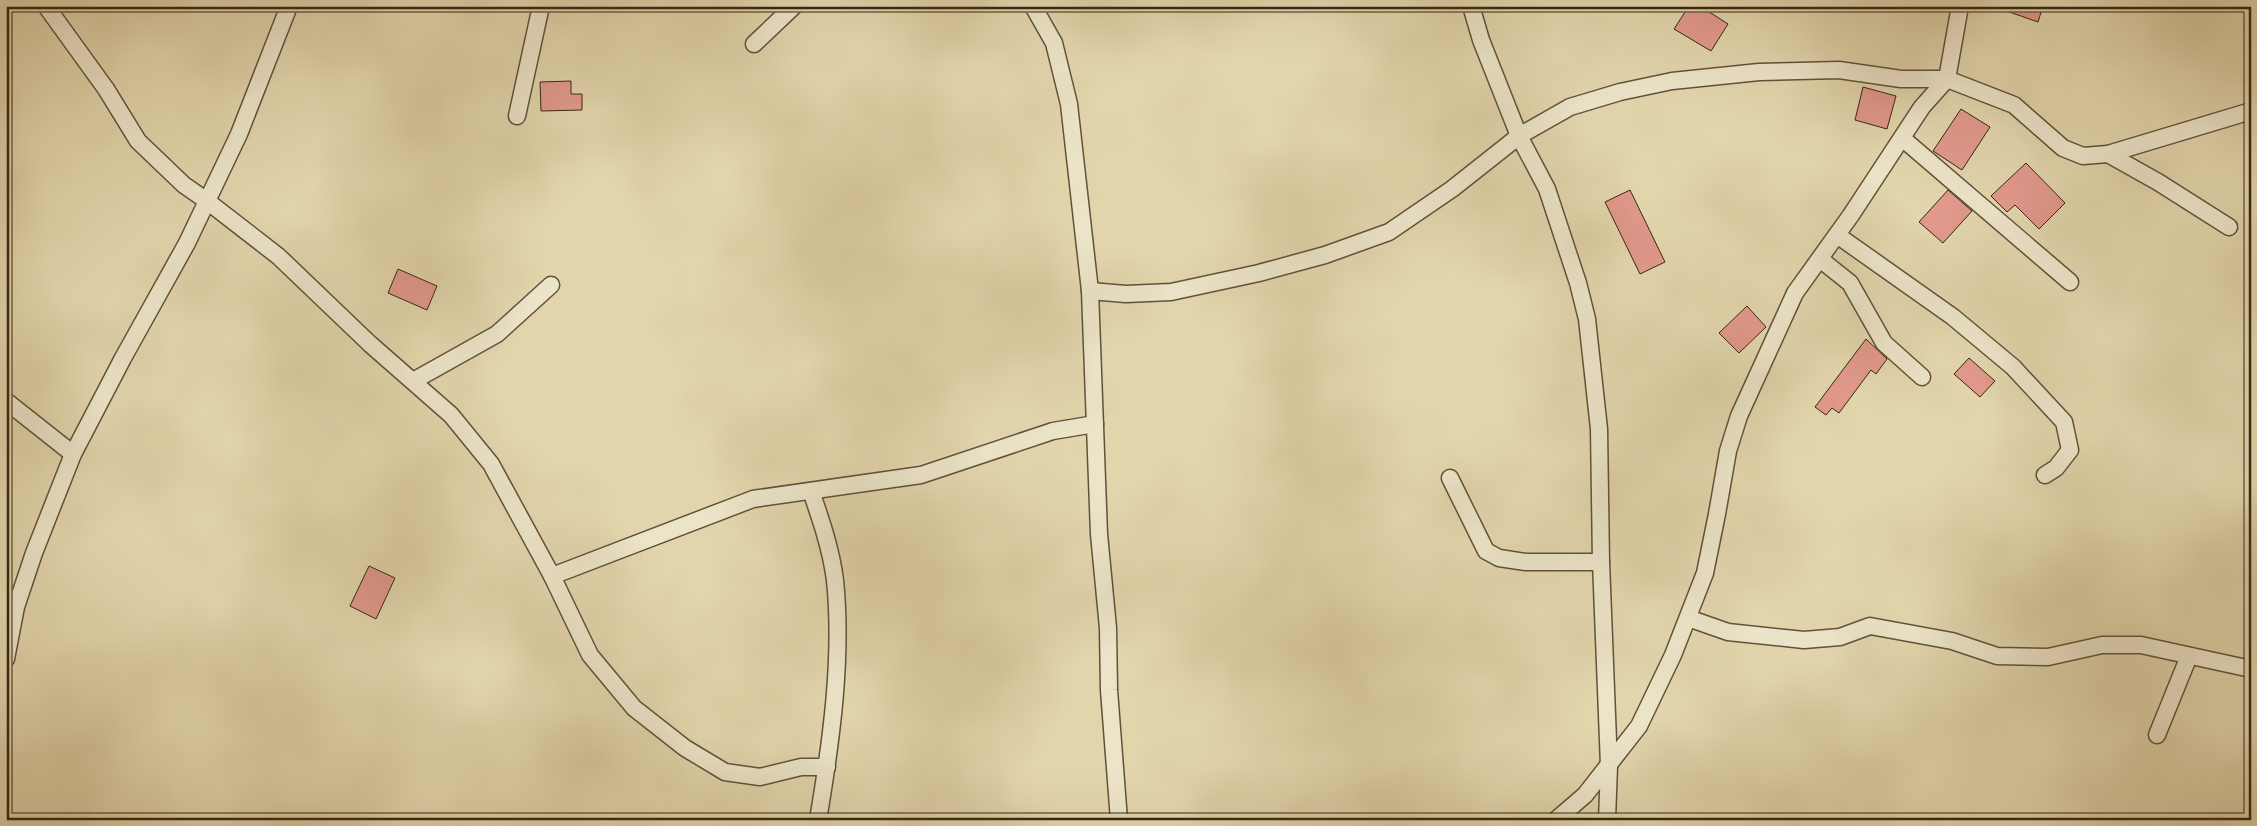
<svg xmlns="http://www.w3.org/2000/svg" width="2257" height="826" font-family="Alegreya,serif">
	<rect width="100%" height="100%" fill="#e2d5ac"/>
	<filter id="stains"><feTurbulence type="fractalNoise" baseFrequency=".004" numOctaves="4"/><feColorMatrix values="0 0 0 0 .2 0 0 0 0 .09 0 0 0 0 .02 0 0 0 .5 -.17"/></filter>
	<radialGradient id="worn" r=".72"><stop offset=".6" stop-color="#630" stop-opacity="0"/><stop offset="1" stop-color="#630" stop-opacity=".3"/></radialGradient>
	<!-- building -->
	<g fill="#e1998c" stroke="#352714">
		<path d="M 1689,6 L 1700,6 L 1728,24 L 1711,51 L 1674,29 Z"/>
		<path d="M 1999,6 L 2043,6 L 2038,22 L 1998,8 Z"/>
		<path d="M 571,81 L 571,94 L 582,94 L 582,110 L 541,111 L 540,82 Z"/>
		<path d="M 1863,87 L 1896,96 L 1887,129 L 1855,120 Z"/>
		<path d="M 1961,109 L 1990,127 L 1962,170 L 1933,151 Z"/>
		<path d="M 2026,163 L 2065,203 L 2039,229 L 2015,205 L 2007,212 L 1991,196 Z"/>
		<path d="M 1630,190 L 1665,262 L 1640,274 L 1605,202 Z"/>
		<path d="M 1948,190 L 1972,211 L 1943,243 L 1919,222 Z"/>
		<path d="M 398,269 L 437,286 L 427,310 L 388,293 Z"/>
		<path d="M 1747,306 L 1766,327 L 1739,353 L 1719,333 Z"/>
		<path d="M 1866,339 L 1887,359 L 1876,374 L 1871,370 L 1839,413 L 1832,408 L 1826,415 L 1815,407 Z"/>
		<path d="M 1969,358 L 1995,381 L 1980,397 L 1954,374 Z"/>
		<path d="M 369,566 L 395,578 L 376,619 L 350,606 Z"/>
	</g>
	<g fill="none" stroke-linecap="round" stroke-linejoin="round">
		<defs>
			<g id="street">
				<path d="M 46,6 L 106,89 L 138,141 L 184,185 L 207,201 L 278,256 L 370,344 L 451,415 L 491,464 L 552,576 L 590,655 L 634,708 L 685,748 L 725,772 L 760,777 L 801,767 L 827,767"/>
				<path d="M 1033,6 L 1054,43 L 1069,104 L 1090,291 L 1099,534 L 1108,628 L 1109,690 L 1119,820"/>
				<path d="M 1471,6 L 1481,40 L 1519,136 L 1547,189 L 1578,283 L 1587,319 L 1599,429 L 1601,562 L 1609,766 L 1607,820"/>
				<path d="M 754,44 L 794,6"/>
				<path d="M 517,116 L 541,6"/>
				<path d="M 1902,138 L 2070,282"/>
				<path d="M 2108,154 L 2158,182 L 2229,227"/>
				<path d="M 1837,235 L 1953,317 L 2013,367 L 2064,422 L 2070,450 L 2056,468 L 2045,475"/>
				<path d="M 1820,259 L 1850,283 L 1884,343 L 1922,377"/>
				<path d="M 1090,291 L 1126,294 L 1171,292 L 1259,273 L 1325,255 L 1389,232 L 1452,189 L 1519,136 L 1570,107 L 1620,92 L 1672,81 L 1759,72 L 1839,70 L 1901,79 L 1947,79 L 2014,105 L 2063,148 L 2083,156 L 2108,154 L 2251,111"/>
				<path d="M 413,381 L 497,334 L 551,285"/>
				<path d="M 6,401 L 73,454"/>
				<path d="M 1450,478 L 1486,551 L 1499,558 L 1526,562 L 1601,562"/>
				<path d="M 811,491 C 821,520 831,549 835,580 C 843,658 831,743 818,820"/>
				<path d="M 552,576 L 753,499 L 921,475 L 1053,431 L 1095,424"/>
				<path d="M 1688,618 L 1728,632 L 1804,640 L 1840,637 L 1870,626 L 1952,641 L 1997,656 L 2048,657 L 2102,645 L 2141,645 L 2251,669"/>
				<path d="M 6,659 L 16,607 L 34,553 L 73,454 L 123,358 L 187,243 L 239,134 L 289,6"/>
				<path d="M 2157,735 L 2189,656"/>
				<path d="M 1556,820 L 1585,795 L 1639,726 L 1673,655 L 1705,573 L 1717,514 L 1728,451 L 1739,416 L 1795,293 L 1851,215 L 1922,107 L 1947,79 L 1960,6"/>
			</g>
		</defs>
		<!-- street casing -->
		<use href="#street" stroke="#60523a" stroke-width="19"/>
		<!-- street -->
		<use href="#street" stroke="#ece4c9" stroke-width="16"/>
	</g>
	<!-- margin -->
	<rect width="2257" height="826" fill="none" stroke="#e2d5ac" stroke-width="25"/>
	<rect x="8" y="8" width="2242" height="811" fill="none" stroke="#352714" stroke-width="2.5"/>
	<rect x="12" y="12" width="2232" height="801" fill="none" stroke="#352714"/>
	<rect width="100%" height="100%" filter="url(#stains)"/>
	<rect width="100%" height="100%" fill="url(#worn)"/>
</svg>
